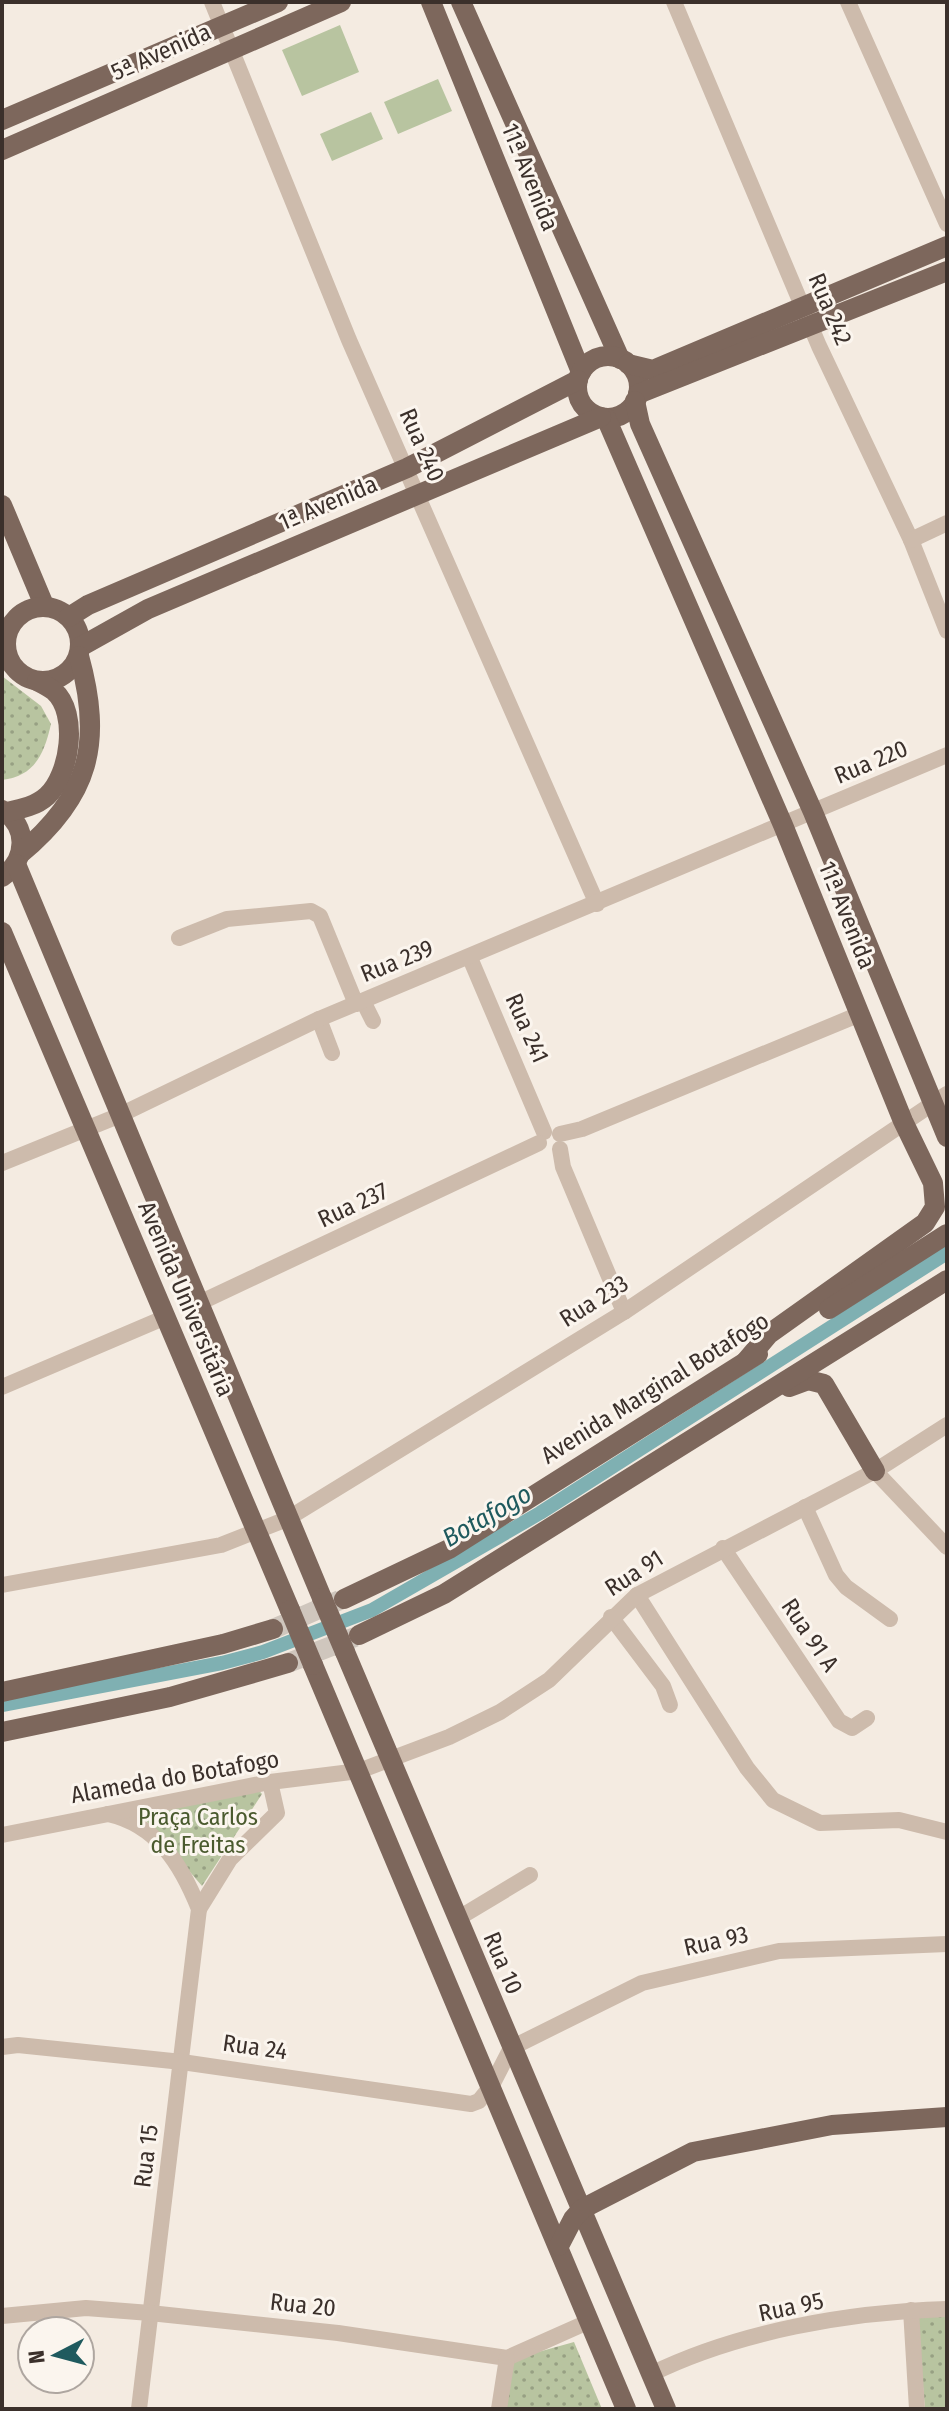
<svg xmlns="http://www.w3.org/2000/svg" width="949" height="2411" font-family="'Fira Sans Condensed',sans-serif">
	<defs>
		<pattern id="green-dots" width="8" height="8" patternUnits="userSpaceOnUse" patternTransform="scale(2)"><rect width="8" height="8" fill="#b8c4a0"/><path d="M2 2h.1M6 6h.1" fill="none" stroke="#97a083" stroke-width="1.8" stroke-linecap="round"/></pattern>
	</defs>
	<rect width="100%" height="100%" fill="#f4ebe1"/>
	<!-- green -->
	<g fill="url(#green-dots)">
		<path d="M 2,676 L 41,706 L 51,724 C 44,754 35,776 2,780 Z"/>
		<path d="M 255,1786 L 262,1794 L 202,1886 L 136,1809 Z"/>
		<path d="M 947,2316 L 947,2409 L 925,2409 L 917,2317 Z"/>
		<path d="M 574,2342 L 602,2409 L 497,2409 L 513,2359 Z"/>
	</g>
	<!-- pitch -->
	<g fill="#b8c4a0">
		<path d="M 340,25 L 359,72 L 302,96 L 282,50 Z"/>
		<path d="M 438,79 L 452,111 L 398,134 L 384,102 Z"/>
		<path d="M 371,112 L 383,139 L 332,161 L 320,134 Z"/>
	</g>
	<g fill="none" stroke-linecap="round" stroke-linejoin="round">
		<!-- canal -->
		<path stroke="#7fb0b2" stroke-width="14" d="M 2,1705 L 222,1663 L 263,1652 L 372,1610 L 540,1513 L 947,1253"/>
		<!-- major-tunnel -->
		<g stroke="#cfc6bd" stroke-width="20" stroke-dasharray="20 10" stroke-linecap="butt">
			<path d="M 273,1629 L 340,1600"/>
			<path d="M 288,1663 L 355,1637"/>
		</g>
		<!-- minor -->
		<g stroke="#cdbbac" stroke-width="16">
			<path d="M 212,2 L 349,340 L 597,904"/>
			<path d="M 674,2 L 819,346 L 911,540 L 947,631"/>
			<path d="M 848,2 L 947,224"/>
			<path d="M 911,540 L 947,523"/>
			<path d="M 179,938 L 227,919 L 311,911 L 320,916 L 356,1004"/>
			<path d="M 470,958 L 544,1132"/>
			<path d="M 363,1001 L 373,1021"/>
			<path d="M 319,1019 L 332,1053"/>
			<path d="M 560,1134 L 582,1129 L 860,1014"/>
			<path d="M 560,1149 L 563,1167 L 624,1312"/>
			<path d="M 2,1163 L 118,1116 L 319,1019 L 947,755"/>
			<path d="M 197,1304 L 539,1143"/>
			<path d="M 2,1387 L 166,1317"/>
			<path d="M 875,1471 L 947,1547"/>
			<path d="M 805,1507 L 836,1575 L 846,1587 L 890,1619"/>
			<path d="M 723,1548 L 839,1721 L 852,1728 L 867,1718"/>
			<path d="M 2,1585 L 221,1545 L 287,1519 L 624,1312 L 947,1094"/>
			<path d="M 637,1595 L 747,1768 L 773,1800 L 820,1823 L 899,1820 L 947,1832"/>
			<path d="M 611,1617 L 663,1686 L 670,1705"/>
			<path d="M 108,1814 C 157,1825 181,1864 199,1909 L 139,2409"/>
			<path d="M 2,1835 L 270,1782 L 359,1771 L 449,1737 L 500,1712 L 549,1680 L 637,1595 L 875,1471 L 947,1425"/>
			<path d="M 199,1909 L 230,1859 L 277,1813 L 270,1782"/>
			<path d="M 457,1919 L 530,1875"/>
			<path d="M 2,2047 L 18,2045 L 182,2062 L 471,2104 L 479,2101 L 492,2085 L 511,2048 L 642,1983 L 779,1951 L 947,1944"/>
			<path d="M 911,2310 L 917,2409"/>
			<path d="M 2,2316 L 86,2308 L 150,2313 L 338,2333 L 507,2358 L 590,2321"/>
			<path d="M 651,2374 C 739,2331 849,2312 947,2309"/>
			<path d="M 499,2409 L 507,2358"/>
		</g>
		<!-- major -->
		<g stroke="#7d675c" stroke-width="20">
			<path d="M 431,2 L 581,372"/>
			<path d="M 461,2 L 620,359"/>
			<path d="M 2,120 L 278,2"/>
			<path d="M 2,150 L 341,2"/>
			<circle cx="608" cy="387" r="31"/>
			<path d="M 628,364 L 653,370 L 947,246"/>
			<path d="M 638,394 L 947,271"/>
			<path d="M 635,401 L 640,424 L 813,812 L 947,1137"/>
			<path d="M 606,418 L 783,825 L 903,1121 L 933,1183 L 935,1207 L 925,1223 L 769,1334 L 746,1361"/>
			<path d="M 2,505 L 44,605"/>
			<circle cx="43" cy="644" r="37"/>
			<path d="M 69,617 L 88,605 L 407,468 L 578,380"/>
			<path d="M 80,647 L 148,609 L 601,417"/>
			<path d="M 2,810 C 29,826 27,860 2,877"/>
			<path d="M 7,812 C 21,809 36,806 47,796 C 70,775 79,713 54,691 C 49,687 43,684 37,681"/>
			<path d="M 20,854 C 90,796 103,743 79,656"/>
			<path d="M 16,864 L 322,1598"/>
			<path d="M 2,932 L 290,1610"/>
			<path d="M 829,1309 L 947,1234"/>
			<path d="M 789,1387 L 808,1380 L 824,1384 L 875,1471"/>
			<path d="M 344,1599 L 449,1549 L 758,1354"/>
			<path d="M 359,1635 L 444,1594 L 947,1280"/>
			<path d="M 345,1652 L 666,2409"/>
			<path d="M 313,1665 L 626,2409"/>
			<path d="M 2,1692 L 223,1644 L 273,1629"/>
			<path d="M 2,1732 L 170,1697 L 288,1663"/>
			<path d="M 559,2246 L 573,2219 L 582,2209 L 693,2152 L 832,2125 L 947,2117"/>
		</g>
		<!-- major-bridge -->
		<g stroke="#7d675c" stroke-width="20">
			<path d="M 322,1598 L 345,1652"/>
			<path d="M 290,1610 L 313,1665"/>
		</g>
	</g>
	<g text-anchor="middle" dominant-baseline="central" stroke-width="6" stroke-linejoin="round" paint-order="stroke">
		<!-- street labels -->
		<g font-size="24" fill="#3b302b" stroke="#fbf5ee">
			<text transform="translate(161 52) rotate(-24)">5ª Avenida</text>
			<text transform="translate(530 177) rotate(68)">11ª Avenida</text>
			<text transform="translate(830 309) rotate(67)">Rua 242</text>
			<text transform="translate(422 445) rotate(66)">Rua 240</text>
			<text transform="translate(328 503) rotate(-23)">1ª Avenida</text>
			<text transform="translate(871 762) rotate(-23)">Rua 220</text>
			<text transform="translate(847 915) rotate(68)">11ª Avenida</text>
			<text transform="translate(397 961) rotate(-22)">Rua 239</text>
			<text transform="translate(527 1028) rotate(66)">Rua 241</text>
			<text transform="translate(353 1205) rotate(-25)">Rua 237</text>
			<text transform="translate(186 1299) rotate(67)">Avenida Universitária</text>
			<text transform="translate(594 1301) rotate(-32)">Rua 233</text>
			<text transform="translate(655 1388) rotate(-32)">Avenida Marginal Botafogo</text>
			<text transform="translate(634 1573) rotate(-33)">Rua 91</text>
			<text transform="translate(810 1635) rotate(56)">Rua 91 A</text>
			<text transform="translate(175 1777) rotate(-10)">Alameda do Botafogo</text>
			<text transform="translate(716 1941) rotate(-13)">Rua 93</text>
			<text transform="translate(503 1963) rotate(67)">Rua 10</text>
			<text transform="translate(255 2047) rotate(8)">Rua 24</text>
			<text transform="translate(146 2156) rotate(-83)">Rua 15</text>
			<text transform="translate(303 2305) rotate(6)">Rua 20</text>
			<text transform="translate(791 2307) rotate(-12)">Rua 95</text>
		</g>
		<!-- park labels -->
		<g font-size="24" fill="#4a5a2e" stroke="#fbf5ee">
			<text x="198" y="1817">Praça Carlos<tspan x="198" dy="28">de Freitas</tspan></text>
		</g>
		<!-- water labels -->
		<g font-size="26" font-style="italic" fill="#1f5a5e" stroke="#fbf5ee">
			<text transform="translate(487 1516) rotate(-30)">Botafogo</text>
		</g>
	</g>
	<!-- border -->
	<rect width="949" height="2411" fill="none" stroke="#3b302b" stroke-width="8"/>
	<!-- north arrow -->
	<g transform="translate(56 2355) rotate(264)"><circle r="38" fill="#fbf5ee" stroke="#aea6a0" stroke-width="2"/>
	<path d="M0-6L14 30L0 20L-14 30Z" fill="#1f5a5e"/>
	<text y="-12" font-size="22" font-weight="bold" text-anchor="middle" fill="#3b302b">N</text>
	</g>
</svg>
